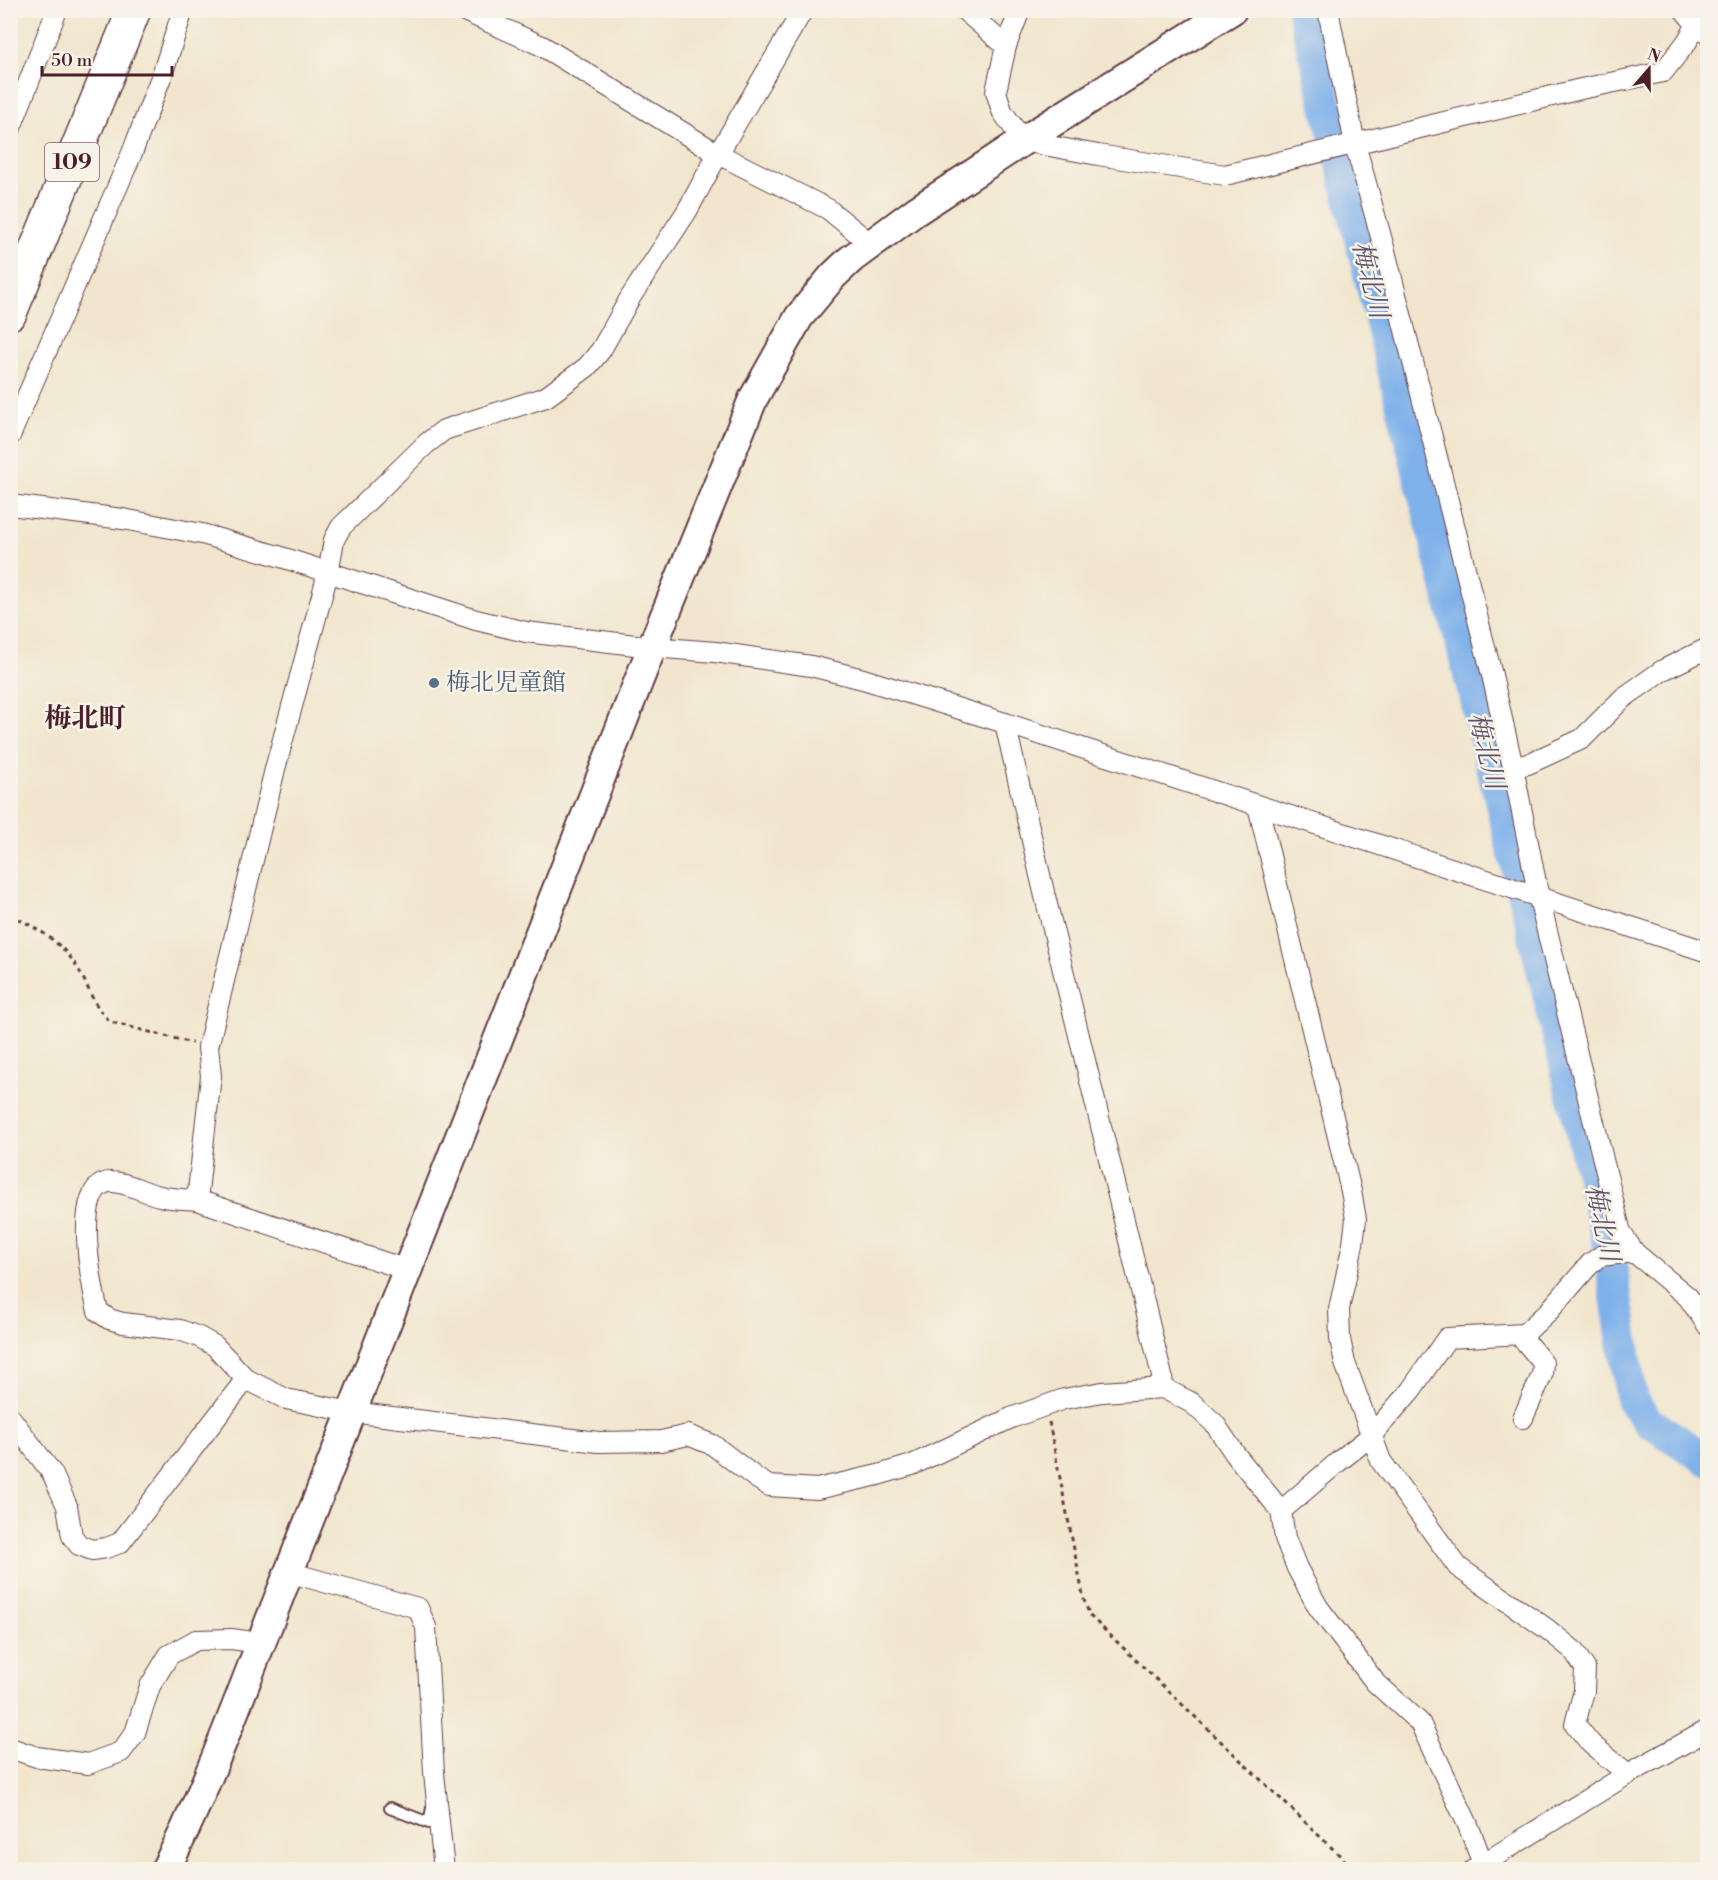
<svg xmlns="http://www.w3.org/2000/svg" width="1718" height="1880" font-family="'Libre Bodoni','Noto Serif JP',serif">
	<rect width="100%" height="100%" fill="#f7f3e8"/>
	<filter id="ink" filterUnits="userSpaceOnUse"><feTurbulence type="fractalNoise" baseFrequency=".0167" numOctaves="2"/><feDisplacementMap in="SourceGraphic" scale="12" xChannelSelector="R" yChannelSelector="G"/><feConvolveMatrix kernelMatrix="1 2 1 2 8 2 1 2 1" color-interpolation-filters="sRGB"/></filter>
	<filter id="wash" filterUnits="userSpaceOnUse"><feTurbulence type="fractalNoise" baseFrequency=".008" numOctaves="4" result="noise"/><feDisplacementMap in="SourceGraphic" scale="24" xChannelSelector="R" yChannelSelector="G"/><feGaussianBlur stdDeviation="1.35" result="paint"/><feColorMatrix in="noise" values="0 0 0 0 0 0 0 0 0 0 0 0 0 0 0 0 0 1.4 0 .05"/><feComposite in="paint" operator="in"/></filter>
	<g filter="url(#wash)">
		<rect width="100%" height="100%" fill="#f1e6cd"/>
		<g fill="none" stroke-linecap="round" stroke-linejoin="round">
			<!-- river -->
			<path stroke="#7eb0ea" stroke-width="32" d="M 1303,10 L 1529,915 L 1608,1243 L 1632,1401 L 1649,1422 L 1708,1460"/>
		</g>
	</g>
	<g filter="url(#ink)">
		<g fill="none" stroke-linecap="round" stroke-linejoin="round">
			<defs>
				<path id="lane" d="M 390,1808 L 429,1823 L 432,1808"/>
				<g id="street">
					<path d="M 462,10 L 542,46 L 718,154 L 828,209 L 871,244"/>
					<path d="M 964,10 L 1006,46 L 996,91 L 1002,111 L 1023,141 L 1098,155 L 1225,175 L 1581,89 L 1663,72 L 1686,43 L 1697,25"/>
					<path d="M 1328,10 L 1355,144 L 1385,251 L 1492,675 L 1513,767 L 1539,898 L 1621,1233 L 1635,1253 L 1688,1297 L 1708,1326"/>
					<path d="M 1684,10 L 1697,25 L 1708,33"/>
					<path d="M 1006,46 L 1020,10"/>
					<path d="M 10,130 L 57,10"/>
					<path d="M 10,436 L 132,153 L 163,72 L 183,10"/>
					<path d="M 10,505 L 123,519 L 202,534 L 275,555 L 476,620 L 526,632 L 652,647 L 715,652 L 811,666 L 863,679 L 1005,723 L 1708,952"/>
					<path d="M 1005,723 L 1043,888 L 1162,1376 L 1163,1388"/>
					<path d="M 1513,767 L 1528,764 L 1582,739 L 1623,698 L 1663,670 L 1708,648"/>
					<path d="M 1258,806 L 1351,1191 L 1356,1219 L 1353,1244 L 1339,1309 L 1340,1339 L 1345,1363 L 1381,1461 L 1458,1567 L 1547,1629 L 1573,1650 L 1585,1668 L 1584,1691 L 1575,1724 L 1591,1744 L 1628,1774"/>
					<path d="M 197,1200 C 185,1199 172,1199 160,1196 C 144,1193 128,1182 112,1182 C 70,1180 92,1288 98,1311 L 109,1319 L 123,1323 L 180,1330 L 199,1337 L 215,1346 L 246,1379 L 286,1399 L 351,1412 L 598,1442 L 661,1441 L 688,1435 L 713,1445 L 756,1478 L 769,1486 L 817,1489 L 878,1475 L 912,1465 L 1011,1418 L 1064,1399 L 1102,1392 L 1163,1388 L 1192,1403 L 1215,1424 L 1235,1454 L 1281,1511 L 1285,1538 L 1297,1568 L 1318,1607 L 1375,1682 L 1420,1723 L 1468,1825 L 1483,1864"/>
					<path d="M 407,1270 L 197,1200 L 211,1076 L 208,1047 L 275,769 L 328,573 L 334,540 L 341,527 L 426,444 L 444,430 L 546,397 L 587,367 L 601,350 L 630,298 L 687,211 L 718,154 L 803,10"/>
					<path d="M 1520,1335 L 1543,1363 L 1542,1375 L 1523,1418"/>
					<path d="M 10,1417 L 52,1473 L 67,1506 L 72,1536 L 79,1545 L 92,1550 L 106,1548 L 120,1543 L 246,1379"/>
					<path d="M 1281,1511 L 1338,1462 L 1371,1436 L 1411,1390 L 1447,1338 L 1524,1334 L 1550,1310 L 1591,1263 L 1601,1256 L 1624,1253 L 1635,1253"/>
					<path d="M 288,1572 L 418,1608 L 426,1627 L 434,1773 L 444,1870"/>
					<path d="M 10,1748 L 37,1757 L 88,1764 L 121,1752 L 135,1733 L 150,1686 L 169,1655 L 196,1640 L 231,1639 L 261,1643"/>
					<path d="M 1473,1870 L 1628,1774 L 1708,1730"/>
				</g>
				<path id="secondary" d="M 165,1870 C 203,1797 231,1719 261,1643 L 652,647 L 753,399 L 799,317 L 833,276 L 851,259 L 916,211 L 1023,141 L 1232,10"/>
				<path id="highway" d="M 10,313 L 134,10"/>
			</defs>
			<!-- lane casing -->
			<use href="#lane" stroke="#633d43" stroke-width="14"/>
			<!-- street casing -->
			<use href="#street" stroke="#633d43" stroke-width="22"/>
			<!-- secondary casing -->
			<use href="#secondary" stroke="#633d43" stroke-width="32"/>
			<!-- highway casing -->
			<use href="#highway" stroke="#633d43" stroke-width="36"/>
			<!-- path -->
			<g stroke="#633d43" stroke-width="3" stroke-dasharray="4.5 4.5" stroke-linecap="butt">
				<path d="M 10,915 C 36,927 62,942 77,967 C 90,987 91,1005 111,1022 L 192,1043"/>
				<path d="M 1049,1422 L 1084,1600 L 1090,1616 L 1355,1870"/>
			</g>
			<!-- lane -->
			<use href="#lane" stroke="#fff" stroke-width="10"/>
			<!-- street -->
			<use href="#street" stroke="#fff" stroke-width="20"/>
			<!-- secondary -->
			<use href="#secondary" stroke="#fff" stroke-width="28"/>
			<!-- highway -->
			<use href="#highway" stroke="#fff" stroke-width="33"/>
		</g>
	</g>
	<!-- markers -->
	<circle fill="#5c6f8a" stroke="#f7f3e8" stroke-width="2" cx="434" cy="683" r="6"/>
	<g text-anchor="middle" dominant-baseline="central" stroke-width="5" stroke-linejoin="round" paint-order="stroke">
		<!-- shield labels -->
		<rect fill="#f7f3e8" stroke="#7e5f64" stroke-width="1.5" x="45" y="143" width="54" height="38" rx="4.5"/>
		<g font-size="22" font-weight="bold" fill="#4a1f2b">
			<text x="72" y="162">109</text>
		</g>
		<!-- service labels -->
		<g font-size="24" fill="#4e5e75" stroke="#f7f3e8" text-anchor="start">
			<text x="446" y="683">梅北児童館</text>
		</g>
		<!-- water labels -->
		<g font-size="26" font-style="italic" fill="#5c526e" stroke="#f7f3e8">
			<text transform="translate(1370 280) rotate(76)">梅北川</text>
			<text transform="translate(1486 751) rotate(76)">梅北川</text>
			<text transform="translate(1602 1223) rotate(78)">梅北川</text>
		</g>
		<!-- quarter labels -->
		<g font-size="27" font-weight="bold" fill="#4a1f2b" stroke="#f7f3e8">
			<text x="85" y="719">梅北町</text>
		</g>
	</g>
	<!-- margin -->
	<rect width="1718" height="1880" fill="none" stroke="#f7f3e8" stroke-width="36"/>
	<!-- north arrow -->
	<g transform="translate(1649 69) rotate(20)" stroke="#f7f3e8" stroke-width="4.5" paint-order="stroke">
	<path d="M0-4.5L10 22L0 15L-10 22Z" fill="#4a1f2b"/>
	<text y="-9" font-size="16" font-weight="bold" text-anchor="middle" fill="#4a1f2b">N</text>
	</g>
	<!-- scale -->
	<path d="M42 66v9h130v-9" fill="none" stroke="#4a1f2b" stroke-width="3"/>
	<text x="51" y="66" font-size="18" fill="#4a1f2b" stroke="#f7f3e8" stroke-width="4.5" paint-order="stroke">50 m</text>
</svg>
